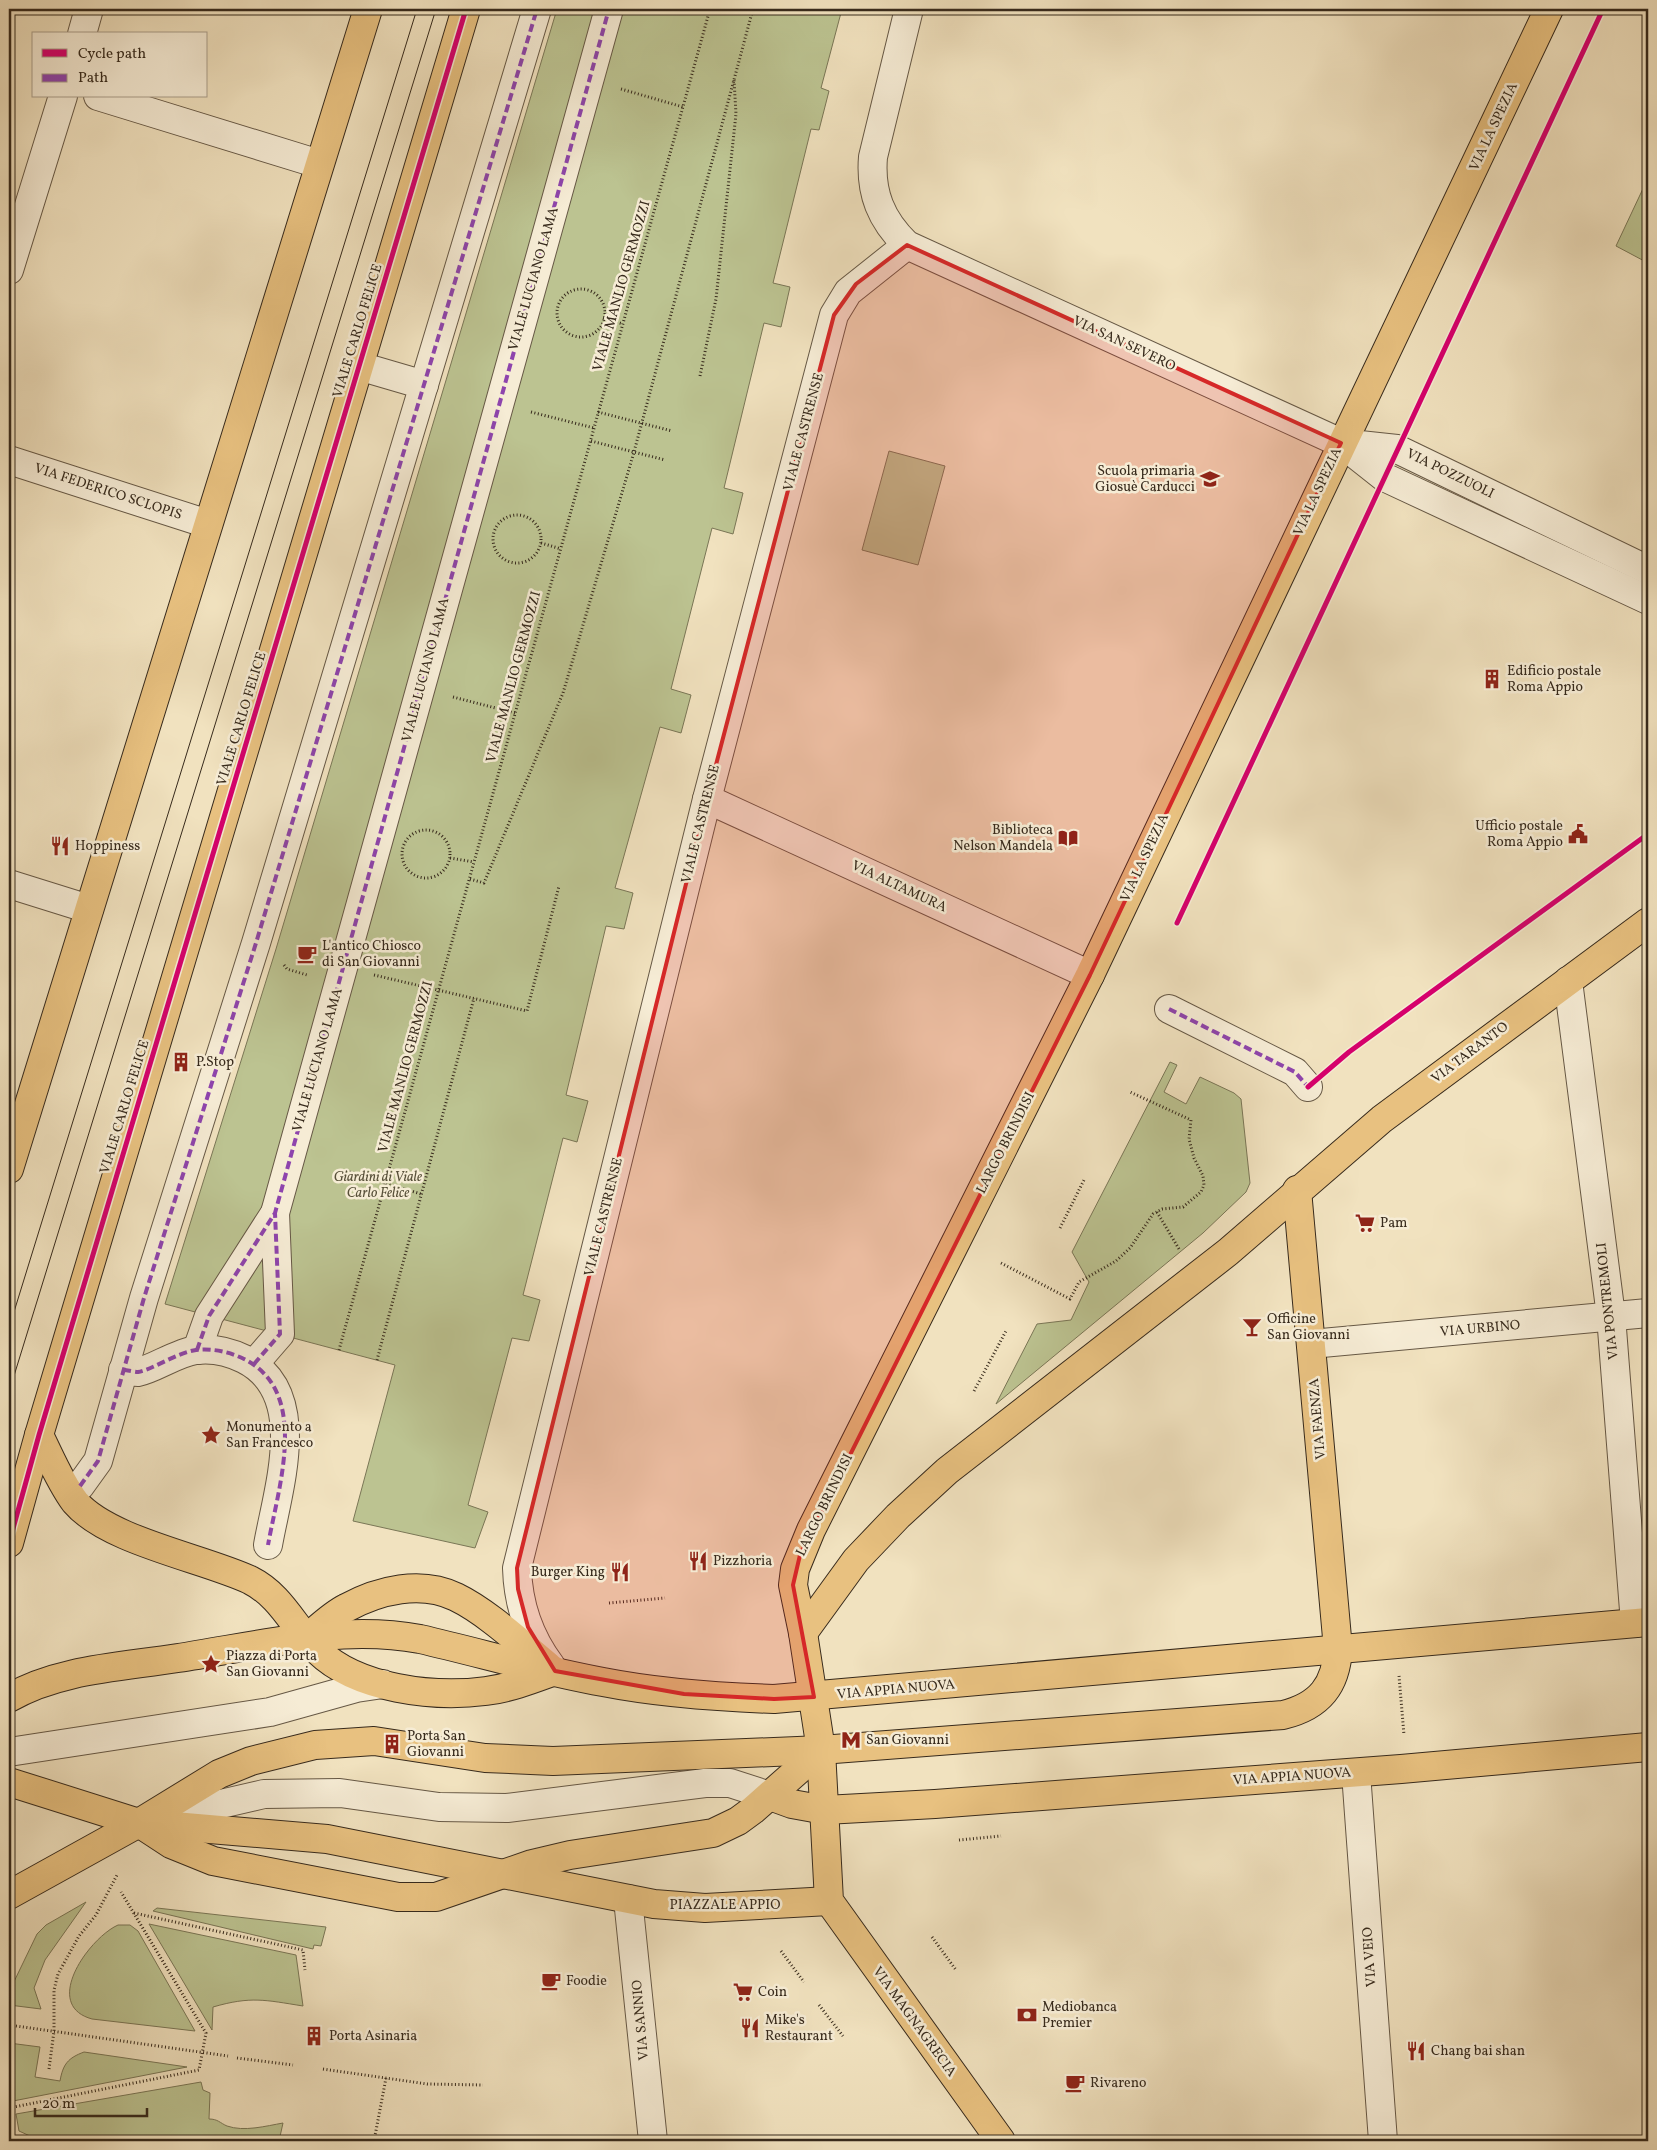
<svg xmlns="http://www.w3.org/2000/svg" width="1657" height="2150" font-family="Vollkorn,serif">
	<rect width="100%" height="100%" fill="#f1e2bf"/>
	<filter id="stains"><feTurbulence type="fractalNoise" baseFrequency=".004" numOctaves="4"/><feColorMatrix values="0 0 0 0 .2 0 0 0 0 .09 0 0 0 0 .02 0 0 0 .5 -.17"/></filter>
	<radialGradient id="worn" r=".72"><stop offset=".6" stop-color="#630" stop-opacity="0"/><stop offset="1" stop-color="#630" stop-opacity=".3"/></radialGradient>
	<!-- green -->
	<g fill="#bcc391" stroke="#7a7656">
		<path d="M 557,9 L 842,9 L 821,88 L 829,91 L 819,130 L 811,129 L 773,283 L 790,287 L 781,327 L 764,323 L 724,488 L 743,493 L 733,534 L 712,528 L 671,689 L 691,695 L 681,733 L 660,727 L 615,888 L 633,893 L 624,929 L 606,926 L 566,1095 L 588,1101 L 577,1142 L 563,1138 L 523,1295 L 540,1300 L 529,1341 L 512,1338 L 468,1505 L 488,1512 L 475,1548 L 353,1521 L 395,1365 L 165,1304 L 276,949 Z"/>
		<path d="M 1648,178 L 1648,263 L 1616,246 Z"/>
		<path d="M 889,451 L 945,466 L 918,565 L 862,550 Z"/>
		<path d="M 1170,1062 L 1177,1065 L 1164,1092 L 1186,1104 L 1200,1077 L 1234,1093 L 1241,1099 L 1250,1183 L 1246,1192 L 1203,1233 L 996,1404 L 1037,1324 L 1071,1320 L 1089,1282 L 1072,1252 Z"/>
		<path d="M 86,1902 L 45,1960 L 34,1988 L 41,2009 L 9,2005 L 9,1992 L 37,1934 L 46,1925 Z"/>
		<path d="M 157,1908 L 326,1927 L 321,1946 L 314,1945 L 313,1949 L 153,1911 Z"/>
		<path d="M 149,1924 L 296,1955 L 303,2006 C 265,2000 251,1996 213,2007 L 212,2030 Z"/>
		<path d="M 118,1925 L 130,1925 L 138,1931 L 195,2031 L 92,2019 C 41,2005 89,1938 118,1925 Z"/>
		<path d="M 9,2043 L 40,2047 L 35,2077 L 60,2081 C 63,2064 68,2058 84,2052 L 187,2067 L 13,2101 L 9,2086 Z"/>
		<path d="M 201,2082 L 203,2090 L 210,2093 L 209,2119 C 218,2119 220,2123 227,2126 C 244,2132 266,2126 283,2123 L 279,2141 L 41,2141 L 19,2131 L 16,2114 Z"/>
	</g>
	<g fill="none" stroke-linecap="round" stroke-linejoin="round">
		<defs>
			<g id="minor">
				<path d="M 909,9 L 873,157 C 870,193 881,220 907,245 L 1341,443 L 1384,477 L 1648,600"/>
				<path d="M 82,34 L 89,9"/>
				<path d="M 98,96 L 319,164"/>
				<path d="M 9,270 L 63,96"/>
				<path d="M 359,366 L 424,385"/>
				<path d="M 1341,443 L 1397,449 L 1648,570"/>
				<path d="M 9,460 L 208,524"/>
				<path d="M 707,799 L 1090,975"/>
				<path d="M 9,884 L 89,909"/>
				<path d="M 1568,981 L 1611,1316 L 1635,1623"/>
				<path d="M 1169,1009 L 1295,1072 L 1308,1087"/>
				<path d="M 1311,1344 L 1648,1313"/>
				<path d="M 197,1350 L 209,1316 L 275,1213 L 609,9"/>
				<path d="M 254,1364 L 280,1334 L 275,1213"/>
				<path d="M 123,1370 C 128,1370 134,1372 138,1372 C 154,1369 176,1353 196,1350 C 212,1348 230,1352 244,1359 C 311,1392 278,1488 268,1545"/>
				<path d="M 80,1486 L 98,1461 L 144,1298 L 256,943 L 537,9"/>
				<path d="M 551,1666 C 529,1637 518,1604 517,1568 L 707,799 L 834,315 L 848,292 L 907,245"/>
				<path d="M 9,1752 L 270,1712 L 356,1688 L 383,1684"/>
				<path d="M 1356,1773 L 1383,2141"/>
				<path d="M 147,1821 L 264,1794 L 340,1793 L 439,1807 L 507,1808 L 705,1783 L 730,1783 L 770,1796"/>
				<path d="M 628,1899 L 653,2141"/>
			</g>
			<g id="major">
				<path d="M 9,1169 L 368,9"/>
				<path d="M 39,1435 C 50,1457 60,1482 75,1502 C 108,1541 203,1558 250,1580 C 282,1596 294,1628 318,1651 C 357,1689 434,1698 486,1691 C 510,1688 533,1679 555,1671"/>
				<path d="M 9,1543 L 39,1435 L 466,9"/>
				<path d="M 803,1633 L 856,1560 L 898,1516 L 947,1471 L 1228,1252 L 1382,1119 L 1648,922"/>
				<path d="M 307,1638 C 319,1628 332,1615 346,1608 C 379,1590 421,1580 456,1597 C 487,1612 521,1644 548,1666"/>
				<path d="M 9,1698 C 59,1669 122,1667 178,1658 C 257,1646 341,1624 420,1639 C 481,1653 541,1671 603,1682 C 659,1693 716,1697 774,1699 L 1648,1622"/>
				<path d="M 9,1782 L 139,1823 L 327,1839 L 654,1904 L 705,1908 L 829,1901"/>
				<path d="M 770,1796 L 792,1804 L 825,1810 L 935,1804 L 1401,1769 L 1648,1747"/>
				<path d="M 142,1825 L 171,1844 L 213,1861 L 398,1897 L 436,1897 L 532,1864 L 570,1855 L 713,1833 L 738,1821 L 753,1810 L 821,1750"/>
				<path d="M 9,1895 L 139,1823 L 219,1774 L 251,1761 L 315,1745 L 374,1741 L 485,1758 L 553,1761 L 821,1750 L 1283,1715 C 1320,1706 1336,1685 1338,1649 L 1297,1190"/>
				<path d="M 1001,2141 L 829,1901 L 821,1750 L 803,1633 L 793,1585 L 795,1569 L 811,1530 L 1090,975 L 1549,9"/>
			</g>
		</defs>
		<!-- minor casing -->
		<use href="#minor" stroke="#665845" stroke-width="30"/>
		<!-- major casing -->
		<use href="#major" stroke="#372a1c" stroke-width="30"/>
		<!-- path -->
		<g stroke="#372a1c" stroke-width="3" stroke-dasharray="1 2.5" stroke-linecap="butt">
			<path d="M 621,89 L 683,107"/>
			<circle cx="581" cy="313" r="24"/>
			<path d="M 603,318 L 623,324"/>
			<path d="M 700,376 L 716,299 L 736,114 L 734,80"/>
			<path d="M 531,412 L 594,428"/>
			<path d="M 598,412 L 672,431"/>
			<path d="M 591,441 L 665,460"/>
			<circle cx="517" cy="539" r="24"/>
			<path d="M 541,543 L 561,549"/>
			<path d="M 453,697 L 515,713"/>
			<circle cx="426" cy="854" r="24"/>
			<path d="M 450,858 L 474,862"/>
			<path d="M 470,879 L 484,883 L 563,693 L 634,452 L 753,9"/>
			<path d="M 284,965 L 287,969 L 307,975"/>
			<path d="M 374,975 L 527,1011 L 559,886"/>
			<path d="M 346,1171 L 421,1194"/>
			<path d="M 1157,1212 L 1179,1249"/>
			<path d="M 1060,1228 L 1084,1180"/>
			<path d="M 1001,1263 L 1070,1299 L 1079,1282 L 1116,1261 L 1130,1248 L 1153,1214 L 1162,1209 L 1183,1207 L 1201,1192 L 1204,1185 L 1203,1176 L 1194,1158 L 1189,1139 L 1191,1120 L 1130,1092"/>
			<path d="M 339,1350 L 710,9"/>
			<path d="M 377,1360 L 474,998"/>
			<path d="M 974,1391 L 1006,1331"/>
			<path d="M 609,1603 L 665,1598"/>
			<path d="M 1399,1676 L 1404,1735"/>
			<path d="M 959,1840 L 1001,1836"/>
			<path d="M 134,1913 L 303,1950 L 305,1970"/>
			<path d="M 932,1937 L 956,1970"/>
			<path d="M 781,1951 L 804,1982"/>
			<path d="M 819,2005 L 843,2036"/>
			<path d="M 9,2025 L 228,2056"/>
			<path d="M 237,2058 L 293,2065"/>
			<path d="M 49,2069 L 54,2031 L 54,1990 L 58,1974 L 79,1936 L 96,1915 L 117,1875"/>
			<path d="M 323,2069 L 427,2084 L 483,2085"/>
			<path d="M 9,2108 L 199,2070 L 206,2033 L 121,1892"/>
			<path d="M 374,2141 L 386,2078"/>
		</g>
		<!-- minor -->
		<use href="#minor" stroke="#f6ecd5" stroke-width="28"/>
		<!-- major -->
		<use href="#major" stroke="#e8c180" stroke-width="28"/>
		<!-- tram -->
		<g stroke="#372a1c" stroke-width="1">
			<path d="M 9,1328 L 417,9"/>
			<path d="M 9,1392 L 436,9"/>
		</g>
		<!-- quiet -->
		<g stroke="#8e44ad" stroke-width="4" stroke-dasharray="8 4" stroke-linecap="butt">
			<path d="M 1169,1009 L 1295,1072 L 1308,1087"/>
			<path d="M 197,1350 L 209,1316 L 275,1213 L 609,9"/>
			<path d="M 254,1364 L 280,1334 L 275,1213"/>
			<path d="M 123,1370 C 128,1370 134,1372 138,1372 C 154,1369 176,1353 196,1350 C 212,1348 230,1352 244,1359 C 311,1392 278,1488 268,1545"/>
			<path d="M 80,1486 L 98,1461 L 144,1298 L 256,943 L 537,9"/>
		</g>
		<defs>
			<g id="cycleway">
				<path d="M 1177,923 L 1603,9"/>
				<path d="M 1308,1087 L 1349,1052 L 1648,834"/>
				<path d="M 9,1543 L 39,1435 L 466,9"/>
			</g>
		</defs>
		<!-- cycleway casing -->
		<use href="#cycleway" stroke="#f6ecd5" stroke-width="8"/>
		<!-- cycleway -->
		<use href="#cycleway" stroke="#d6006c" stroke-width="5"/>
	</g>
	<!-- marked area -->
	<path fill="#d62828" fill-opacity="0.2" stroke="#d62828" stroke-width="4" stroke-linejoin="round" d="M 907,245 L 1341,443 L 1090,975 L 800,1555 L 793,1585 L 814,1697 L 774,1699 L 684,1694 L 555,1671 L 528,1627 L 518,1589 L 517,1568 L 707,799 L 834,315 L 856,284 Z"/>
	<!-- icons -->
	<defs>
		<symbol id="school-bare" viewBox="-9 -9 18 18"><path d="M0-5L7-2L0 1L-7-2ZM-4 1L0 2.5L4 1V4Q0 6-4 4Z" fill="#8f2418" stroke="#f6ecd5" stroke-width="2.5" paint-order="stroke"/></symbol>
		<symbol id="building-bare" viewBox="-9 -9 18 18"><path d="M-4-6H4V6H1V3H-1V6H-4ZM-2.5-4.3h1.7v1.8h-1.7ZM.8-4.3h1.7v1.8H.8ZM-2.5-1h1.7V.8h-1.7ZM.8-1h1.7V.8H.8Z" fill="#8f2418" stroke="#f6ecd5" stroke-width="2.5" paint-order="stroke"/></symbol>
		<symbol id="civic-bare" viewBox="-9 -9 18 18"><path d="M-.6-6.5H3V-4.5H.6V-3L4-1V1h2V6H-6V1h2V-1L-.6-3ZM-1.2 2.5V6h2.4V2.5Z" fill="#8f2418" stroke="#f6ecd5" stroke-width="2.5" paint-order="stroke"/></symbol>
		<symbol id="library-bare" viewBox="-9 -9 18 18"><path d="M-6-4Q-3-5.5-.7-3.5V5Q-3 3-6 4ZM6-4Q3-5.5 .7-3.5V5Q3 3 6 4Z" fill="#8f2418" stroke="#f6ecd5" stroke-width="2.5" paint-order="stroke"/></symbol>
		<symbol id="restaurant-bare" viewBox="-9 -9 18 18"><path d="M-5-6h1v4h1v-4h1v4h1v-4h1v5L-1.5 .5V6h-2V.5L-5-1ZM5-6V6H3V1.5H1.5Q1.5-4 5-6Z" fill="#8f2418" stroke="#f6ecd5" stroke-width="2.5" paint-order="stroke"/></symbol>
		<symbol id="cafe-bare" viewBox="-9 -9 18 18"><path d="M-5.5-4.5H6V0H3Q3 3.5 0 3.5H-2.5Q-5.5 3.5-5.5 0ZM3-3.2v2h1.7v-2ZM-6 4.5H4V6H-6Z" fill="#8f2418" stroke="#f6ecd5" stroke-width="2.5" paint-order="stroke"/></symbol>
		<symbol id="supermarket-bare" viewBox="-9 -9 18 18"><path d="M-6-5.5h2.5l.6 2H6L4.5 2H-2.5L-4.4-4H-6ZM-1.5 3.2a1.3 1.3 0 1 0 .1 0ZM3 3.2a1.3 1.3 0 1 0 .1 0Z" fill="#8f2418" stroke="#f6ecd5" stroke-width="2.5" paint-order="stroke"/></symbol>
		<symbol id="bar-bare" viewBox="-9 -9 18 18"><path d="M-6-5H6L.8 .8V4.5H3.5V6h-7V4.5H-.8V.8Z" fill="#8f2418" stroke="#f6ecd5" stroke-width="2.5" paint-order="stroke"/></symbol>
		<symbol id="sight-bare" viewBox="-9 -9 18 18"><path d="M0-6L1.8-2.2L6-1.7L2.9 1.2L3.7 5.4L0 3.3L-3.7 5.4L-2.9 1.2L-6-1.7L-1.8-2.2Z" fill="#8f2418" stroke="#f6ecd5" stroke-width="2.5" paint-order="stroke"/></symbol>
		<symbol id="metro-bare" viewBox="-9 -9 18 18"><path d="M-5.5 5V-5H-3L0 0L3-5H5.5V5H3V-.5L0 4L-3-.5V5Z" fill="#8f2418" stroke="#f6ecd5" stroke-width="2.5" paint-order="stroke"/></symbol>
		<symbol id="bank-bare" viewBox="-9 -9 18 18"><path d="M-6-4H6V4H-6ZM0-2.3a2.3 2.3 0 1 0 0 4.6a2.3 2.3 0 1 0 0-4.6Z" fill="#8f2418" stroke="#f6ecd5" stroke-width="2.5" paint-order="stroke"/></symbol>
	</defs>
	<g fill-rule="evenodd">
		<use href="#school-bare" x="1196" y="465" width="28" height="28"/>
		<use href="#building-bare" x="1478" y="665" width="28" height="28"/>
		<use href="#civic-bare" x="1564" y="820" width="28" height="28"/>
		<use href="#library-bare" x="1054" y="824" width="28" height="28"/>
		<use href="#restaurant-bare" x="46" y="832" width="28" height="28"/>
		<use href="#cafe-bare" x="293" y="940" width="28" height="28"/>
		<use href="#building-bare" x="167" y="1048" width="28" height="28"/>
		<use href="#supermarket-bare" x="1351" y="1209" width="28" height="28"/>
		<use href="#bar-bare" x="1238" y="1313" width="28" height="28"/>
		<use href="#sight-bare" x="197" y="1421" width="28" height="28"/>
		<use href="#restaurant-bare" x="684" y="1547" width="28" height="28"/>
		<use href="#restaurant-bare" x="606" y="1558" width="28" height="28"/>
		<use href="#sight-bare" x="197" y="1650" width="28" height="28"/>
		<use href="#metro-bare" x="837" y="1726" width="28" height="28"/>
		<use href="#building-bare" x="378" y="1730" width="28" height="28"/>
		<use href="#cafe-bare" x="537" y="1967" width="28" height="28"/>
		<use href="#supermarket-bare" x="729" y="1978" width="28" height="28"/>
		<use href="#bank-bare" x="1013" y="2001" width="28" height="28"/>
		<use href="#restaurant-bare" x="736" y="2014" width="28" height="28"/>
		<use href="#building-bare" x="300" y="2022" width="28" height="28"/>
		<use href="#restaurant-bare" x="1402" y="2037" width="28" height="28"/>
		<use href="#cafe-bare" x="1061" y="2069" width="28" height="28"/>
	</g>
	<g text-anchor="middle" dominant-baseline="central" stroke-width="5" stroke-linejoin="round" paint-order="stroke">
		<!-- street labels -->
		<g font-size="14" fill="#372a1c" stroke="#f6ecd5">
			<text transform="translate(1494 127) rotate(-65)">VIA LA SPEZIA</text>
			<text transform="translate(534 279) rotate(-74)">VIALE LUCIANO LAMA</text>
			<text transform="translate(622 286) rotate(-74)">VIALE MANLIO GERMOZZI</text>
			<text transform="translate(358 331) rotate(-73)">VIALE CARLO FELICE</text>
			<text transform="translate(1124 344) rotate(25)">VIA SAN SEVERO</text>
			<text transform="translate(804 432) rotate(-75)">VIALE CASTRENSE</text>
			<text transform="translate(1450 474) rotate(26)">VIA POZZUOLI</text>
			<text transform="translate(108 492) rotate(18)">VIA FEDERICO SCLOPIS</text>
			<text transform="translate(1318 492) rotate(-65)">VIA LA SPEZIA</text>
			<text transform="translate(426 670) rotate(-75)">VIALE LUCIANO LAMA</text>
			<text transform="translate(514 677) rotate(-75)">VIALE MANLIO GERMOZZI</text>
			<text transform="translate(242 719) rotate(-73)">VIALE CARLO FELICE</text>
			<text transform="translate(701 824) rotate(-76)">VIALE CASTRENSE</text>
			<text transform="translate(1145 858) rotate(-65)">VIA LA SPEZIA</text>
			<text transform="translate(899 887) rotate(25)">VIA ALTAMURA</text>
			<text transform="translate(1470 1053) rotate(-37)">VIA TARANTO</text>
			<text transform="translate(318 1060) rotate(-74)">VIALE LUCIANO LAMA</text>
			<text transform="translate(406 1067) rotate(-75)">VIALE MANLIO GERMOZZI</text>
			<text transform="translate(125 1107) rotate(-73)">VIALE CARLO FELICE</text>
			<text transform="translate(1006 1143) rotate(-63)">LARGO BRINDISI</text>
			<text transform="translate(604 1217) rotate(-76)">VIALE CASTRENSE</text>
			<text transform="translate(1608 1301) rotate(-96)">VIA PONTREMOLI</text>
			<text transform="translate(1480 1329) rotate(-5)">VIA URBINO</text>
			<text transform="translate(1318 1419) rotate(-95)">VIA FAENZA</text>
			<text transform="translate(825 1505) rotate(-64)">LARGO BRINDISI</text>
			<text transform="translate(896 1690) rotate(-5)">VIA APPIA NUOVA</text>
			<text transform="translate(1292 1777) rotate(-4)">VIA APPIA NUOVA</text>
			<text x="725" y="1905">PIAZZALE APPIO</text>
			<text transform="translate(1370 1957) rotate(-94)">VIA VEIO</text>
			<text transform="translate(641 2020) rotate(-95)">VIA SANNIO</text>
			<text transform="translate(914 2022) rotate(54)">VIA MAGNAGRECIA</text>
		</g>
		<!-- poi labels -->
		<g font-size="14" fill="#372a1c" stroke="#f6ecd5" text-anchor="start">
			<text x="1195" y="471" text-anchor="end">Scuola primaria<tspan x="1195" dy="16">Giosuè Carducci</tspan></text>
			<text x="1507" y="671">Edificio postale<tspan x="1507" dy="16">Roma Appio</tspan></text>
			<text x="1563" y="826" text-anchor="end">Ufficio postale<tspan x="1563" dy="16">Roma Appio</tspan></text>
			<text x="1053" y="830" text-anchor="end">Biblioteca<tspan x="1053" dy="16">Nelson Mandela</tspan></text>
			<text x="75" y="846">Hoppiness</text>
			<text x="322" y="946">L'antico Chiosco<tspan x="322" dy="16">di San Giovanni</tspan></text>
			<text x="196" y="1062">P.Stop</text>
			<text x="1380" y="1223">Pam</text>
			<text x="1267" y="1319">Officine<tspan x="1267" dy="16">San Giovanni</tspan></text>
			<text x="226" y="1427">Monumento a<tspan x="226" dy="16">San Francesco</tspan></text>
			<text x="713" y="1561">Pizzhoria</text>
			<text x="605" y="1572" text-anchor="end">Burger King</text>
			<text x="226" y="1656">Piazza di Porta<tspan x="226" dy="16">San Giovanni</tspan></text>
			<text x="407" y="1736">Porta San<tspan x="407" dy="16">Giovanni</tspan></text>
			<text x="866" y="1740">San Giovanni</text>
			<text x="566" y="1981">Foodie</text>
			<text x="758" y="1992">Coin</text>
			<text x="1042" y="2007">Mediobanca<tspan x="1042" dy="16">Premier</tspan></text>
			<text x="765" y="2020">Mike's<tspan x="765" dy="16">Restaurant</tspan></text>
			<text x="329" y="2036">Porta Asinaria</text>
			<text x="1431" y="2051">Chang bai shan</text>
			<text x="1090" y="2083">Rivareno</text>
		</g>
		<!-- park labels -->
		<g font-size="14" font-style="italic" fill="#585039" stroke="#f6ecd5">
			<text x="378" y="1177">Giardini di Viale<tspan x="378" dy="16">Carlo Felice</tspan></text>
		</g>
	</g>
	<!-- margin -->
	<rect width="1657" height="2150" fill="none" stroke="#f1e2bf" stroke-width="30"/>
	<rect x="10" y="10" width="1637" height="2130" fill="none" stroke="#372a1c" stroke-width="2.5"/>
	<rect x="15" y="15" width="1627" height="2120" fill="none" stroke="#372a1c"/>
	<!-- legend -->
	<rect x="32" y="32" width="175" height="65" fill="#f6ecd5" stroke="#aa9e8b"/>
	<rect x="42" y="49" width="25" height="8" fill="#d6006c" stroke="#aa9e8b"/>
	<text x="78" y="58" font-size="15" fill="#372a1c">Cycle path</text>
	<rect x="42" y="74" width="25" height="8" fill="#8e44ad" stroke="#aa9e8b"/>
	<text x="78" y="82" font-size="15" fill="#372a1c">Path</text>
	<!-- scale -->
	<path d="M35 2108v8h112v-8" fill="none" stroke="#372a1c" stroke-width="2.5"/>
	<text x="42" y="2108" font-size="15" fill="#372a1c" stroke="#f6ecd5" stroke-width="4" paint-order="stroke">20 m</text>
	<rect width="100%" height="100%" filter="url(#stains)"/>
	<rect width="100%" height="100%" fill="url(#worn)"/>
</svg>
